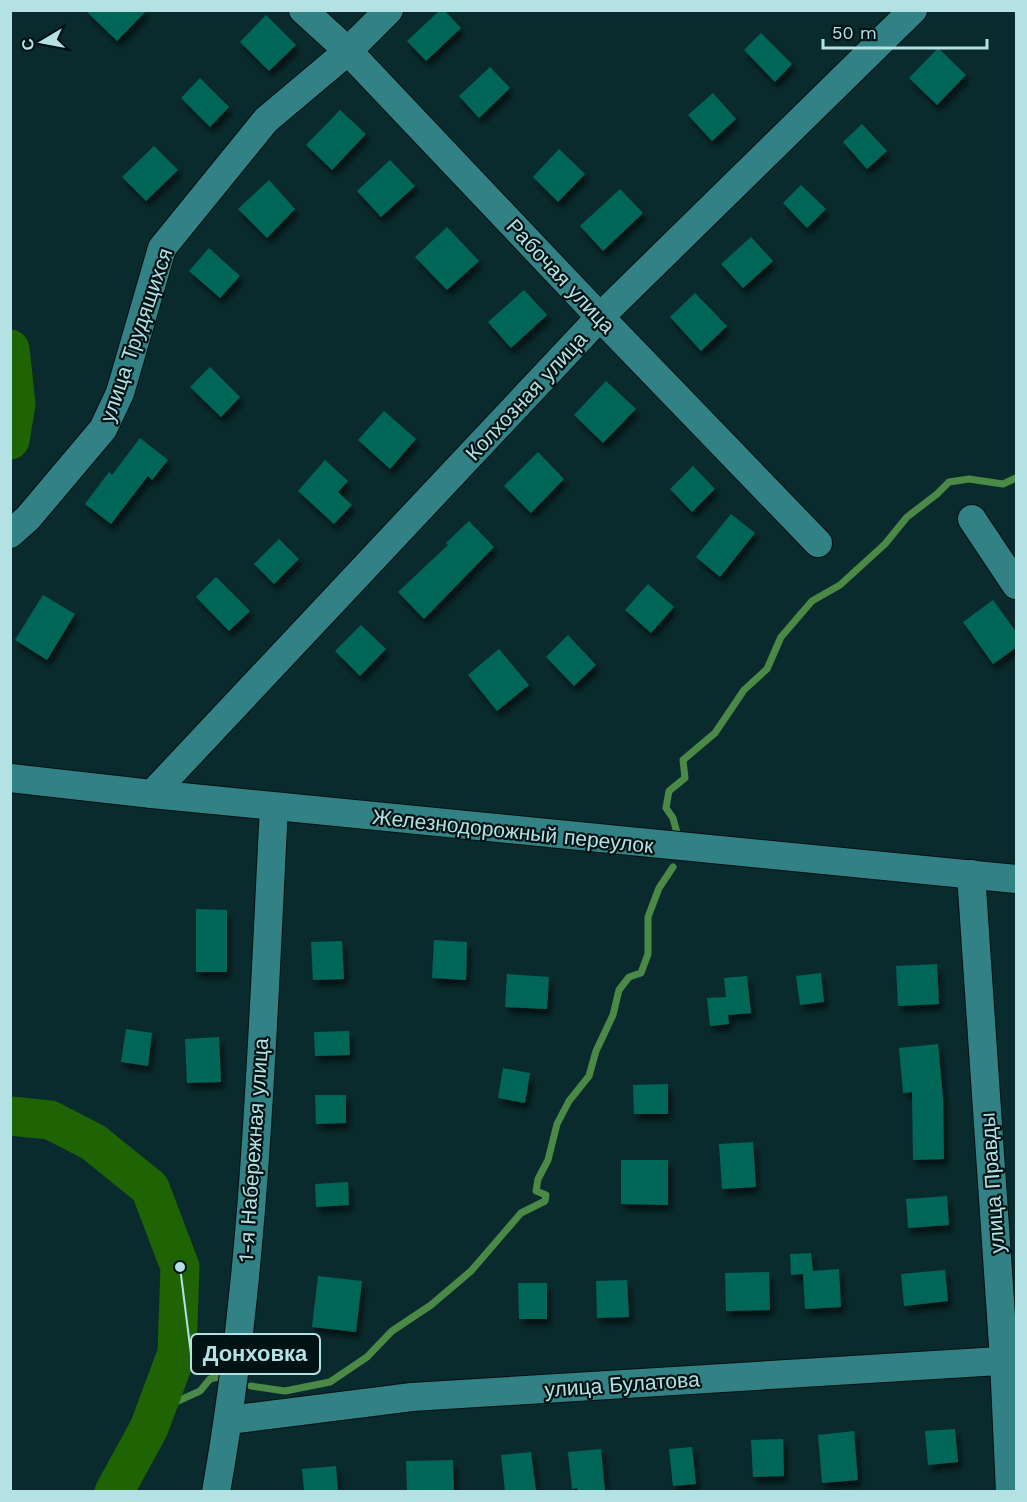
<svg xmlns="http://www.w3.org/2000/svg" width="1027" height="1502" font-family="'Work Sans',sans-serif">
	<defs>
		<filter id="shadow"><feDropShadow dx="3.5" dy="6" stdDeviation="3" flood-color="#0009"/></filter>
	</defs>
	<rect width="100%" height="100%" fill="#0a2b2d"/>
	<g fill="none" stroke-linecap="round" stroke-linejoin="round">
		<!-- stream -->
		<g stroke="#4b8947" stroke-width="7">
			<path d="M 677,833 L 673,818 L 666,808 L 669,791 L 685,778 L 683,760 L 715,733 L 744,690 L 767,669 L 781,637 L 812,601 L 840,585 L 885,544 L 907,517 L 937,494 L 949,482 L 969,479 L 1003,484 L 1016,478"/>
			<path d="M 251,1386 L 285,1391 L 330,1382 L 367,1357 L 392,1331 L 431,1305 L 471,1271 L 521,1213 L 545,1201 L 546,1195 L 536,1191 L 538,1179 L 548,1160 L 557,1124 L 569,1101 L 589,1076 L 596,1051 L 613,1015 L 619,990 L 629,977 L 641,973 L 648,954 L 648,917 L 659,888 L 673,867"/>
			<path d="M 156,1411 L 200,1391 L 210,1379 L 222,1376"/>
		</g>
		<!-- river -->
		<g stroke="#1e6304" stroke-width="39">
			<path d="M 10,349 L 16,404 L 10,440"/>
			<path d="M 10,1116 L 50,1120 L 93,1142 L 150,1188 L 180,1267 L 177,1353 L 149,1428 L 114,1492"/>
		</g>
	</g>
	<!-- building -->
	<g fill="#026659" filter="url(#shadow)">
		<path d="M 85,10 L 147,10 L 117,41 Z"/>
		<path d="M 440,10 L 444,10 L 461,28 L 426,61 L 407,41 Z"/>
		<path d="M 266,15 L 296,45 L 269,71 L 240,42 Z"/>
		<path d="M 761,33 L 792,64 L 775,82 L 744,50 Z"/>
		<path d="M 938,48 L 966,75 L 937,105 L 909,78 Z"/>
		<path d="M 490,67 L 510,88 L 479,118 L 459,96 Z"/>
		<path d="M 200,78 L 229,107 L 210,127 L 181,98 Z"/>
		<path d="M 713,93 L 736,119 L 712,141 L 688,115 Z"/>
		<path d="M 340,110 L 366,134 L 332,170 L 306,145 Z"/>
		<path d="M 862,124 L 887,151 L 867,169 L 843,142 Z"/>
		<path d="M 154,146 L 178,170 L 146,201 L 122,177 Z"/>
		<path d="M 559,149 L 585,174 L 558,202 L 533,177 Z"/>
		<path d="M 390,160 L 415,186 L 381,217 L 357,191 Z"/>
		<path d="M 269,180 L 295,209 L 267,238 L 238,209 Z"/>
		<path d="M 801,185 L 826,209 L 807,228 L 783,203 Z"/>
		<path d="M 620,189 L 643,213 L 603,251 L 580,226 Z"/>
		<path d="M 447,227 L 479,261 L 447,290 L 415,257 Z"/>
		<path d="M 751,237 L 773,261 L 743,288 L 721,264 Z"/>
		<path d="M 209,248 L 240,276 L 220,298 L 189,271 Z"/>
		<path d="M 524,290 L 547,315 L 511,348 L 488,322 Z"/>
		<path d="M 695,293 L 727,326 L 701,351 L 670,317 Z"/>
		<path d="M 210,367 L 240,397 L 221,417 L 190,387 Z"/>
		<path d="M 606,381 L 636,409 L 603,443 L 574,415 Z"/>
		<path d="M 384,411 L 416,439 L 390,469 L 358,440 Z"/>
		<path d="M 140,438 L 168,460 L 152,480 L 148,476 L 111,524 L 85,504 L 109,472 L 112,475 Z"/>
		<path d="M 538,452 L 564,479 L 531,513 L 504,486 Z"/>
		<path d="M 325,460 L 348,481 L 338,492 L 352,505 L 334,524 L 298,491 Z"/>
		<path d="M 693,466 L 715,489 L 692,512 L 670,489 Z"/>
		<path d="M 731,514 L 755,533 L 720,577 L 696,557 Z"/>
		<path d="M 469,521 L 494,547 L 424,619 L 398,592 L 448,545 L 446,543 Z"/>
		<path d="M 279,539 L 299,559 L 274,584 L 254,564 Z"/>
		<path d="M 216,577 L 250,611 L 229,631 L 196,597 Z"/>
		<path d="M 648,584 L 674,607 L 651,633 L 625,610 Z"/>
		<path d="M 43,595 L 75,614 L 47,660 L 15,640 Z"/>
		<path d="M 993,600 L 1017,633 L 1017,647 L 993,664 L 963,622 Z"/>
		<path d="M 361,625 L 386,649 L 360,676 L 335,651 Z"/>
		<path d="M 568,635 L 596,665 L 574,686 L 546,657 Z"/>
		<path d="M 499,649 L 529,685 L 497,711 L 468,675 Z"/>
		<path d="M 196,909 L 227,910 L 227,972 L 196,972 Z"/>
		<path d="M 434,940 L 467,942 L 466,980 L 432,978 Z"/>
		<path d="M 342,941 L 344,979 L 313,980 L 311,942 Z"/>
		<path d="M 937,964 L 939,1004 L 898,1006 L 896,966 Z"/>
		<path d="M 821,973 L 824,1002 L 800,1005 L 796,976 Z"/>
		<path d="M 507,974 L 549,977 L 547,1009 L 505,1007 Z"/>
		<path d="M 747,976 L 751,1013 L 728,1015 L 729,1024 L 710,1026 L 707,998 L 726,997 L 724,978 Z"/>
		<path d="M 126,1029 L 152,1033 L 148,1066 L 121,1062 Z"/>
		<path d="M 349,1031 L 350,1055 L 315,1056 L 314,1032 Z"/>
		<path d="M 219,1037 L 221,1082 L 187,1083 L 185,1039 Z"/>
		<path d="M 938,1044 L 943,1098 L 944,1159 L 913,1160 L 912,1092 L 903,1093 L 899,1048 Z"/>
		<path d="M 503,1068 L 530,1073 L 525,1103 L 498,1098 Z"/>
		<path d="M 668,1084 L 668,1114 L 634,1114 L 633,1085 Z"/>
		<path d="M 315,1095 L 346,1095 L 346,1123 L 316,1124 Z"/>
		<path d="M 753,1142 L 756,1187 L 722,1189 L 719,1144 Z"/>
		<path d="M 621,1160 L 668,1160 L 668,1205 L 621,1204 Z"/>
		<path d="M 348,1182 L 349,1205 L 316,1207 L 315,1184 Z"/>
		<path d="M 947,1196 L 949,1225 L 908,1228 L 906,1199 Z"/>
		<path d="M 811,1253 L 813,1271 L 839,1269 L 841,1307 L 805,1309 L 803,1274 L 791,1275 L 790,1254 Z"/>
		<path d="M 945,1270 L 948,1301 L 904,1306 L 901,1274 Z"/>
		<path d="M 769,1272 L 770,1310 L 726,1311 L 725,1273 Z"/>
		<path d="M 318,1276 L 362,1281 L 356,1332 L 312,1327 Z"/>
		<path d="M 627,1280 L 629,1317 L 597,1318 L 596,1281 Z"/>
		<path d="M 518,1283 L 547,1283 L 547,1319 L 519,1319 Z"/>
		<path d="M 955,1429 L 958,1462 L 928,1465 L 925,1431 Z"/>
		<path d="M 854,1431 L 858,1480 L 822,1483 L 818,1435 Z"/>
		<path d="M 783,1439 L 784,1476 L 753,1477 L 751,1440 Z"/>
		<path d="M 692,1447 L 696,1484 L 673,1486 L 669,1449 Z"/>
		<path d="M 601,1449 L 605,1491 L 578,1491 L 577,1488 L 572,1489 L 568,1452 Z"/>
		<path d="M 531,1452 L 536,1491 L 505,1491 L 501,1455 Z"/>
		<path d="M 453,1460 L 454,1491 L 407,1491 L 406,1461 Z"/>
		<path d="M 336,1466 L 338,1491 L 304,1491 L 302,1469 Z"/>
	</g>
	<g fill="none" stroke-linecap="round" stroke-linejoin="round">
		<defs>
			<g id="minor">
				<path d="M 303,10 L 348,51 L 600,317 L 818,543"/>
				<path d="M 972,519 L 1016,585"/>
				<path d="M 10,534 L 28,518 L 103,429 L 120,393 L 162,248 L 266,120 L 348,51 L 389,10"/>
				<path d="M 10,778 L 152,794 L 1016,879"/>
				<path d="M 152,794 L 600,317 L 913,10"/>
				<path d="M 971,874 L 1004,1360 L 1010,1492"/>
				<path d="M 229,1420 L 412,1397 L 1016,1360"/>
				<path d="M 216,1492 C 256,1267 262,1034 274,807"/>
			</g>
		</defs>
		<!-- minor casing -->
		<use href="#minor" stroke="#051112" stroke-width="30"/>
		<!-- minor -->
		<use href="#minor" stroke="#328185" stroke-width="28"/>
	</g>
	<g text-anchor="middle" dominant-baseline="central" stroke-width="4.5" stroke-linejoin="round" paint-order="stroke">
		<!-- street labels -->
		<g font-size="21" fill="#b4e2e4" stroke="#001314">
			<text transform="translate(561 276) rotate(47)">Рабочая улица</text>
			<text transform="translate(136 335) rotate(-71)">улица Трудящихся</text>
			<text transform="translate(526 396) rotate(-47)">Колхозная улица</text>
			<text transform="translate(513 831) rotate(6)">Железнодорожный переулок</text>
			<text transform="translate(253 1150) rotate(-86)">1-я Набережная улица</text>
			<text transform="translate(992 1183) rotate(-94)">улица Правды</text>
			<text transform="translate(622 1384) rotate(-4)">улица Булатова</text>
		</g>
	</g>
	<!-- callouts -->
	<path fill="none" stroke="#b4e2e4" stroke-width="2" d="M180 1267L191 1354"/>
	<circle fill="#b4e2e4" stroke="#001314" stroke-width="2" cx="180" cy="1267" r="6"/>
	<rect fill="#001314" stroke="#b4e2e4" stroke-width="2" x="191" y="1334" width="129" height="40" rx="6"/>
	<g font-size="22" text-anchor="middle" font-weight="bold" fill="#b4e2e4">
		<text x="255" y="1361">Донховка</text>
	</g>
	<!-- border -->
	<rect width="1027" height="1502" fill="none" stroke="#b4e2e4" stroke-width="24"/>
	<!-- north arrow -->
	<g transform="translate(42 42) rotate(260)" stroke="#001314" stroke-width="4.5" paint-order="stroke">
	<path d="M0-4.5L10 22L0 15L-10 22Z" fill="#b4e2e4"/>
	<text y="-9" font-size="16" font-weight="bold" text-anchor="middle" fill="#b4e2e4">С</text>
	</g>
	<!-- scale -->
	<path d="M823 39v9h164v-9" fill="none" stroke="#b4e2e4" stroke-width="3"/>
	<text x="832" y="39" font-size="18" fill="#b4e2e4" stroke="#001314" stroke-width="4.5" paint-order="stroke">50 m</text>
</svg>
